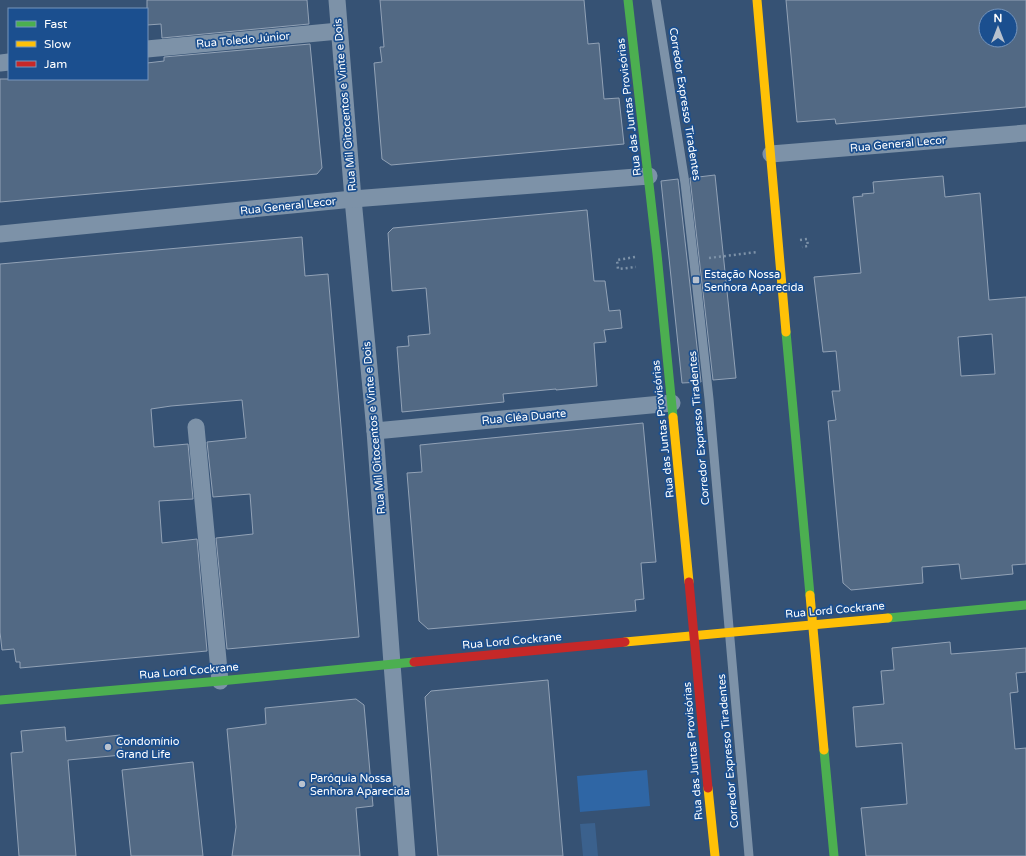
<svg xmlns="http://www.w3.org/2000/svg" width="1026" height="856" font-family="'Varela Round',sans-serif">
	<rect width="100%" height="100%" fill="#365274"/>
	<!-- green -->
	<path fill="#2f66a5" d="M 647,770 L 650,806 L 580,812 L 577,776 Z"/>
	<!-- water -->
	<path fill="#3b618d" d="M 595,823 L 598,856 L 583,856 L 580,824 Z"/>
	<!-- building -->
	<g fill="#526984" stroke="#92a2b6" fill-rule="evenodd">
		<path d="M 147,0 L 307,0 L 309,24 L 162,38 L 161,24 L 147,25 Z"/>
		<path d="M 380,0 L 584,0 L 588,44 L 599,43 L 604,99 L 619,98 L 624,144 L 391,165 L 382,159 L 374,63 L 382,62 L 380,47 L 384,47 Z"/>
		<path d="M 786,0 L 1026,0 L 1026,107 L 836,124 L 835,119 L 797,122 ZM 986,16 L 1010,16 L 1010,40 L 986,40 Z"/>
		<path d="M 310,44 L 322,168 L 317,174 L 0,202 L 0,79 L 147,79 L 147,63 L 164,61 L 164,57 Z"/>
		<path d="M 715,175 L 736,378 L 713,380 L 690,178 Z"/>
		<path d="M 943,176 L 945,197 L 980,193 L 989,300 L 1026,297 L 1026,564 L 1012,565 L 1013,574 L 961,579 L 959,564 L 922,567 L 923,583 L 851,590 L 843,583 L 828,421 L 836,420 L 832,391 L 840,391 L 836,351 L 823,352 L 814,277 L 861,273 L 853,197 L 863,196 L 862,194 L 874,193 L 873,182 ZM 992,334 L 995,374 L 961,376 L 958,337 Z"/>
		<path d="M 678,179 L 701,382 L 682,383 L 661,181 Z"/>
		<path d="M 587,210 L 594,281 L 605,281 L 609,311 L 620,310 L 622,328 L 604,330 L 606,342 L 594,343 L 597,386 L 556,390 L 556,389 L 503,394 L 504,402 L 402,412 L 397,347 L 409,346 L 408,336 L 430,334 L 426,288 L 392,291 L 388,233 L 393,228 Z"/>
		<path d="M 302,237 L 305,276 L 328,274 L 359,637 L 227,649 L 216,538 L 253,534 L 250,494 L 213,497 L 207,442 L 246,438 L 242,400 L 171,406 L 151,409 L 154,447 L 188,444 L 193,499 L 159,501 L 162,543 L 197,539 L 207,651 L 20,668 L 20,662 L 16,662 L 14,649 L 2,650 L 0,632 L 0,264 Z"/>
		<path d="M 643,423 L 656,562 L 641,563 L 644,599 L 635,600 L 636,611 L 428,629 L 419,621 L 407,473 L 422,472 L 420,445 Z"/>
		<path d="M 950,642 L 951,654 L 1026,648 L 1026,672 L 1016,673 L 1018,692 L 1010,693 L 1015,749 L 1026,748 L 1026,856 L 866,856 L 861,808 L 907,804 L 902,743 L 856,747 L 853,707 L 884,704 L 881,671 L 894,670 L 892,648 Z"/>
		<path d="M 548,680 L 563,856 L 438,856 L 425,697 L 431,691 Z"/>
		<path d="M 356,699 L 364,705 L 373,806 L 356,808 L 360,856 L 232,856 L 236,827 L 227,729 L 266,724 L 265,708 Z"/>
		<path d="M 65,727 L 66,741 L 120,735 L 122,755 L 68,760 L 76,856 L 19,856 L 11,753 L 23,752 L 21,731 Z"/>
		<path d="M 193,762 L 203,856 L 131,856 L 122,770 Z"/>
	</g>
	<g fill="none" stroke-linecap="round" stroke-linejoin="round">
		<!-- path -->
		<g stroke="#7d92a8" stroke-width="2.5" stroke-dasharray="2 3" stroke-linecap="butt">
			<path d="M 800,240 L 807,239 L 808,246 L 802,247"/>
			<path d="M 635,257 L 617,260 L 618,269 L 636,267"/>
			<path d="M 709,258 L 757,252"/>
		</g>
		<!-- lane -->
		<path stroke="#7d92a8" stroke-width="9" d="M 656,0 L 685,183 L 696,280 L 709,399 L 749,856"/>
		<!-- street -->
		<g stroke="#7d92a8" stroke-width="17">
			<path d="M 337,0 L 353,199 L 375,431 L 392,664 L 407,856"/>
			<path d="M 147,49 L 339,31"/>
			<path d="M 0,63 L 9,62"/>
			<path d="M 771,154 L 1026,133"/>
			<path d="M 0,234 L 353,199 L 649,176"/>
			<path d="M 196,427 L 220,681"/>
			<path d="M 375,431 L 672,403"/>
		</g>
		<!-- fast -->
		<g stroke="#4caf50" stroke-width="9">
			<path d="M 628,0 L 657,254 L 673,417"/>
			<path d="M 786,332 L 810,595"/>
			<path d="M 888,618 L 1026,605"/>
			<path d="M 0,700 L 220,681 L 414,662"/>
			<path d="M 824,750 L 834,856"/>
		</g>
		<!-- slow -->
		<g stroke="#ffc107" stroke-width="9">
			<path d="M 757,0 L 786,332"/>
			<path d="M 673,417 L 689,582"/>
			<path d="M 810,595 L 824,750"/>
			<path d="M 625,642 L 888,618"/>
			<path d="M 708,788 L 715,856"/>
		</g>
		<!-- jam -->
		<g stroke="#c62828" stroke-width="9">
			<path d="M 689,582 L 708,788"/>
			<path d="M 414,662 L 625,642"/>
		</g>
	</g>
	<!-- markers -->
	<g fill="#b9c2ce" stroke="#1b4f8f" stroke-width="1.5">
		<rect x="692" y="276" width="8" height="8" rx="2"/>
		<circle cx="108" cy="747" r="4"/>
		<circle cx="302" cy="784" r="4"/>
	</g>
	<g text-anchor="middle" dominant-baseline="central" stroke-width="3.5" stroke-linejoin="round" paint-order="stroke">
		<!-- street labels -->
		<g font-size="11" fill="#fff" stroke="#1b4f8f">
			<text transform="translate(243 40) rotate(-5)">Rua Toledo Júnior</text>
			<text transform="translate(685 104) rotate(81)">Corredor Expresso Tiradentes</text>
			<text transform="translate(345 105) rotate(-95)">Rua Mil Oitocentos e Vinte e Dois</text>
			<text transform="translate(629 107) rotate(-97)">Rua das Juntas Provisórias</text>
			<text transform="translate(898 144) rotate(-5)">Rua General Lecor</text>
			<text transform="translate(288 206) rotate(-6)">Rua General Lecor</text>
			<text transform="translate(524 417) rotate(-5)">Rua Cléa Duarte</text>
			<text transform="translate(374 428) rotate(-95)">Rua Mil Oitocentos e Vinte e Dois</text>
			<text transform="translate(699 428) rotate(-95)">Corredor Expresso Tiradentes</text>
			<text transform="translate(663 429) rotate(-96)">Rua das Juntas Provisórias</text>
			<text transform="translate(835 610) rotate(-5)">Rua Lord Cockrane</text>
			<text transform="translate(512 641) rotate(-5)">Rua Lord Cockrane</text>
			<text transform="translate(189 671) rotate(-5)">Rua Lord Cockrane</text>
			<text transform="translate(693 751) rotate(-95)">Rua das Juntas Provisórias</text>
			<text transform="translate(728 751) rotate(-95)">Corredor Expresso Tiradentes</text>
		</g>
		<!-- poi labels -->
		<g font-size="11" fill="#fff" stroke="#1b4f8f" text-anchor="start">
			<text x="704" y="274">Estação Nossa<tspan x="704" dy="13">Senhora Aparecida</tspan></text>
			<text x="116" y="741">Condomínio<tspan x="116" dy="13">Grand Life</tspan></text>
			<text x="310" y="778">Paróquia Nossa<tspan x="310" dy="13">Senhora Aparecida</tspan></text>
		</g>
	</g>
	<!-- legend -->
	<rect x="8" y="8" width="140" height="72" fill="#1b4f8f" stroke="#7695bc"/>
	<rect x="16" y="21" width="20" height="6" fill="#4caf50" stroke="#7695bc"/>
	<text x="44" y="28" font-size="12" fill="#ffffff">Fast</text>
	<rect x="16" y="41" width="20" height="6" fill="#ffc107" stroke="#7695bc"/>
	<text x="44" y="48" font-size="12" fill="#ffffff">Slow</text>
	<rect x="16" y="61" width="20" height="6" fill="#c62828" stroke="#7695bc"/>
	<text x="44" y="68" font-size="12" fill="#ffffff">Jam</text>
	<!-- north arrow -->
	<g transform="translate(998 28)"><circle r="19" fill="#1b4f8f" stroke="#7695bc"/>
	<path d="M0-3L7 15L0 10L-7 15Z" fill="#b9c2ce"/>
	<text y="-6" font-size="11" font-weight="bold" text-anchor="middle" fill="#ffffff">N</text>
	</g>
</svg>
